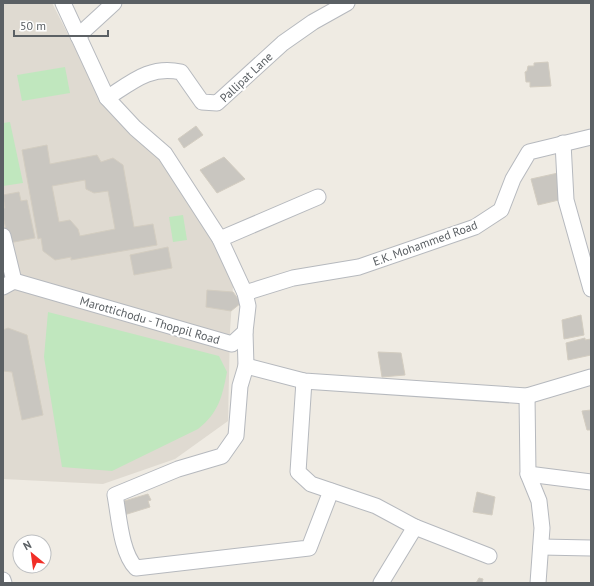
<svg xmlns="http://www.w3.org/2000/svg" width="594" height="586" font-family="'PT Sans',sans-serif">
	<rect width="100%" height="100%" fill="#efebe3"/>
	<!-- education -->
	<path fill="#dfdad1" d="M 3,3 L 52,3 L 103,103 L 165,157 L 234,271 L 230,331 L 228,421 L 175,459 L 103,484 L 3,479 Z"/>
	<!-- green -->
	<g fill="#c0e7be">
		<path d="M 65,67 L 70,93 L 22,101 L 17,75 Z"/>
		<path d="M 10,122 L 23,183 L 3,186 L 3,123 Z"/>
		<path d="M 183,215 L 187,240 L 173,242 L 169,217 Z"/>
		<path d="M 48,312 L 219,356 L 227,372 C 222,397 219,412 198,429 L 112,471 L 62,467 L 44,357 Z"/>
	</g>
	<!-- building -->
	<g fill="#c9c6c0" stroke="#d3cdc1" fill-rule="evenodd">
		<path d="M 548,62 L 551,86 L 530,87 L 530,82 L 526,82 L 525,72 L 527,71 L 528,66 L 534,66 L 534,63 Z"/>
		<path d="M 196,126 L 203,135 L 184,148 L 178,139 Z"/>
		<path d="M 47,145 L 50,164 L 97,155 L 101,162 L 113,158 L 123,165 L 134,227 L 153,224 L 157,245 L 71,260 L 71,257 L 55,260 L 43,251 L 41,238 L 38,239 L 22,150 ZM 85,180 L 86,189 L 94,193 L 108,191 L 115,229 L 80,236 L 78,229 L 70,220 L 59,222 L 52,186 Z"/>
		<path d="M 224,157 L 245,179 L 217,193 L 200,170 Z"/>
		<path d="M 558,173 L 563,199 L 538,205 L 531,179 Z"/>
		<path d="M 19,192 L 21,201 L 27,200 L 35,238 L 9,243 L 3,216 L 3,208 L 5,208 L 3,195 Z"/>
		<path d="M 168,247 L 172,268 L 134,275 L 130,255 Z"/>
		<path d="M 207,290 L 233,292 L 241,303 L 231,311 L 206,307 Z"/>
		<path d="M 581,315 L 584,335 L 564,339 L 562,320 Z"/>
		<path d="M 8,328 L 27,335 L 43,415 L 22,420 L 12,372 L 3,371 L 3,330 Z"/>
		<path d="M 585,338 L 585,340 L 591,339 L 591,355 L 568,360 L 566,343 Z"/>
		<path d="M 378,352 L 401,353 L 405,375 L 382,377 Z"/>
		<path d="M 591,410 L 591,430 L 587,430 L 582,411 Z"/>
		<path d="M 477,492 L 495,497 L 492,515 L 473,512 Z"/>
		<path d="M 148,494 L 151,500 L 148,501 L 150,507 L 124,515 L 121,502 Z"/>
		<path d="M 479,578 L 483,579 L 482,583 L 476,583 Z"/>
	</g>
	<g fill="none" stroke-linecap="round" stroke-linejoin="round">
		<defs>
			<g id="street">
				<path d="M 78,36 L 114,3"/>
				<path d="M 107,98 C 132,82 150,65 181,72 L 202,102 L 217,103 L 283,43 L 313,22 L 347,3"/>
				<path d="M 563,143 L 566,200 L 591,289"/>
				<path d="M 3,236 L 14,281"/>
				<path d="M 220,239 L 318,197"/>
				<path d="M 3,287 L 14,281 L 232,344 L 245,332 L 248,306 L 245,293 L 220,239 L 165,154 L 135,128 L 107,98 L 63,3"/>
				<path d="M 245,293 L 293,278 L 359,267 L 475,227 L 501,210 L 513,179 L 529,152 L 591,137"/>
				<path d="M 245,332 L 246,366 L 240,386 L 236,436 L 222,456 L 178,469 L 115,495 C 119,516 121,553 136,568 L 309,548 L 331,491"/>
				<path d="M 246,366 L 304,381 L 527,396 L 591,377"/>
				<path d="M 304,381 L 298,472 L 311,484 L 376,506 L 415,527 L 489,556"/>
				<path d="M 527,396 L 528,474 L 539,501 L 542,528 L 538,583"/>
				<path d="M 528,474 L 591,482"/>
				<path d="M 541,547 L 591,548"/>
				<path d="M 3,580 L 4,583"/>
				<path d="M 381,583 L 415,527"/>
			</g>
		</defs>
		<!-- street casing -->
		<use href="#street" stroke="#b6b9be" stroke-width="17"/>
		<!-- street -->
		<use href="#street" stroke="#fff" stroke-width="15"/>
	</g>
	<g text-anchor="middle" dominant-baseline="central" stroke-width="4" stroke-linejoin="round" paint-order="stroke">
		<!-- street labels -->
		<g font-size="12" fill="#5b6064" stroke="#fff">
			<text transform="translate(246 77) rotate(-43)">Pallipat Lane</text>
			<text transform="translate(425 243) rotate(-20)">E.K. Mohammed Road</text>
			<text transform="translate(150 320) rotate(16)">Marottichodu - Thoppil Road</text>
		</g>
	</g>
	<!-- border -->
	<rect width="594" height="586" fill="none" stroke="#5b6064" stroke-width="8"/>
	<!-- north arrow -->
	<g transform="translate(32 554) rotate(331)"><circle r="19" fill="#ffffff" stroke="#bdbfc1"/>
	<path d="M0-3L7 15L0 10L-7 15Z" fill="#f12e27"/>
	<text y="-6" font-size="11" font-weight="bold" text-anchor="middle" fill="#5b6064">N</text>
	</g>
	<!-- scale -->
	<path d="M14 30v6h94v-6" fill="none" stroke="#5b6064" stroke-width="2"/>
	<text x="20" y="30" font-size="12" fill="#5b6064" stroke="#ffffff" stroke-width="3" paint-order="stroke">50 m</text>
</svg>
